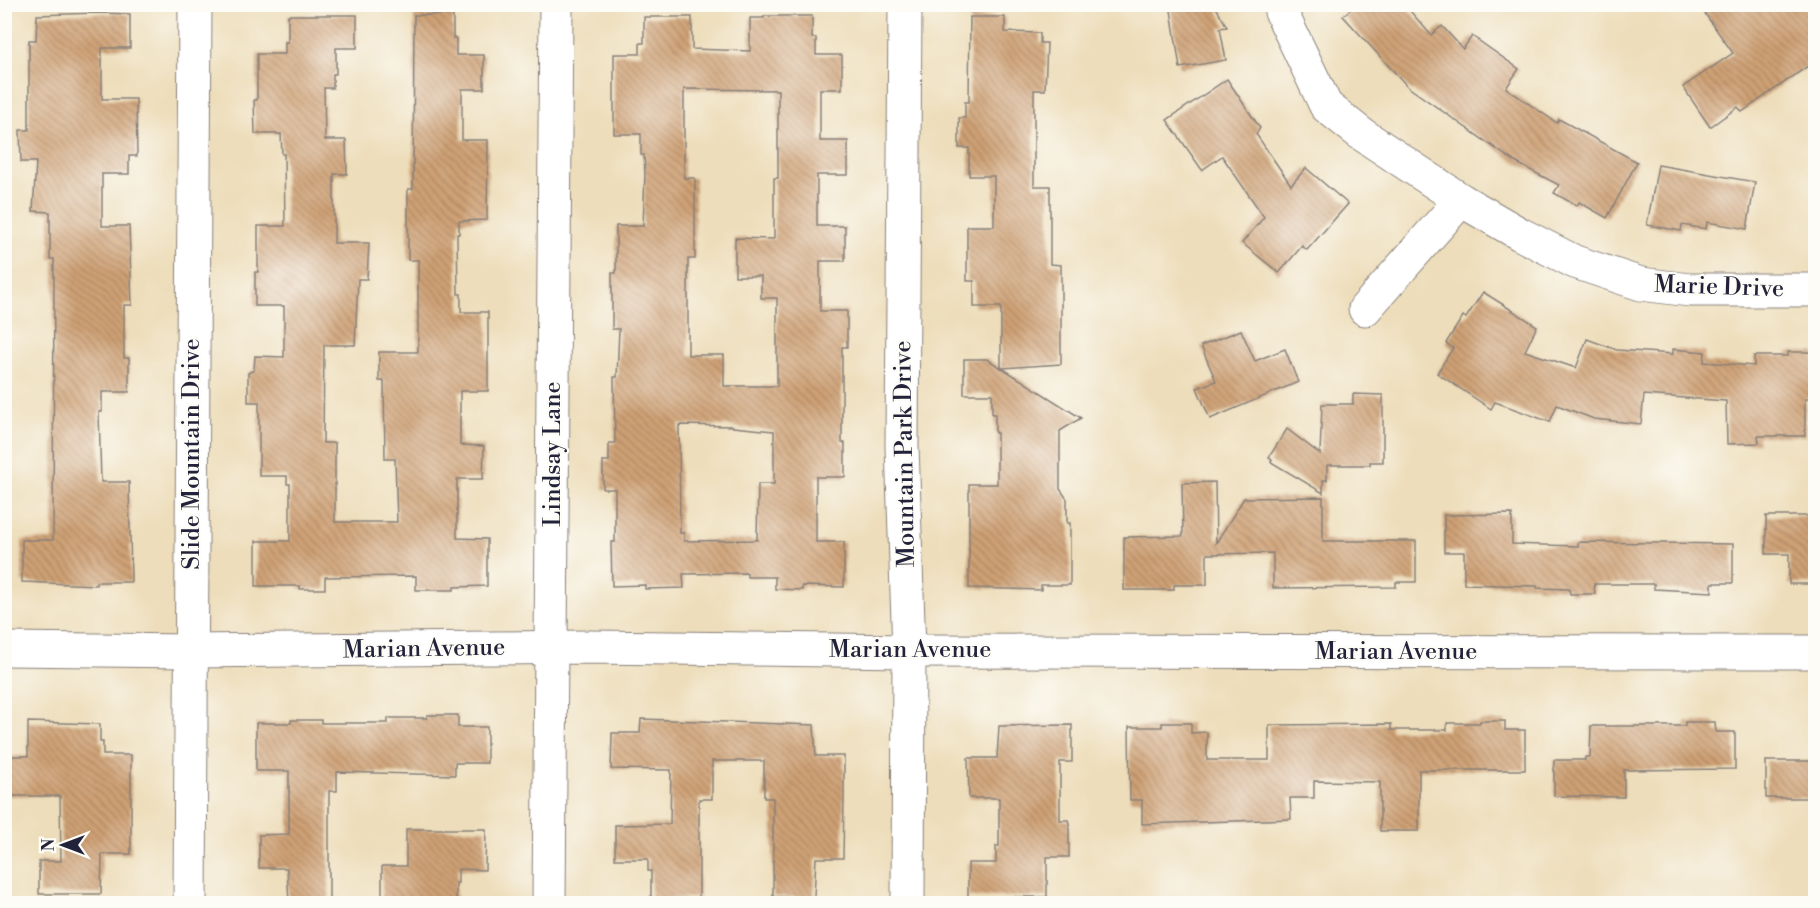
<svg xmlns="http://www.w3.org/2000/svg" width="1820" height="908" font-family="'Libre Bodoni',serif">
	<defs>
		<pattern id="building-back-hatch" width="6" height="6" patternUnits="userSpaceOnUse" patternTransform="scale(1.5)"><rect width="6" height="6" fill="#cfa175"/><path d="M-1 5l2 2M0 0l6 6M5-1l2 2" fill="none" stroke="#a88361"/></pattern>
	</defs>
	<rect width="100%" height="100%" fill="#fdfcf7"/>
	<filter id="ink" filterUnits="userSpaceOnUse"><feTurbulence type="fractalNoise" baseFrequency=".0167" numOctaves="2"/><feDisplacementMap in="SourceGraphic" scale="12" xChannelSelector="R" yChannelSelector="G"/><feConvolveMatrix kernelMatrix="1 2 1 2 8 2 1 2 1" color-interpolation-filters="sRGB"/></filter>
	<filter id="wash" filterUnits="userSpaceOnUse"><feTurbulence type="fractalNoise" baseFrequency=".008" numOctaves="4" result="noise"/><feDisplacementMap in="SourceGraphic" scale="24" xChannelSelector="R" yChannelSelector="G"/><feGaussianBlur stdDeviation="1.35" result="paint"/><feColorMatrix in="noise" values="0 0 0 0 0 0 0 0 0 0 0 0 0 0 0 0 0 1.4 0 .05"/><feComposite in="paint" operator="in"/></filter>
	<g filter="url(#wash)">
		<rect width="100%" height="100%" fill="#edddba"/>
		<g id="blocks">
			<!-- building -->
			<g fill="url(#building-back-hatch)" fill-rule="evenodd">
				<path d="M 1170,4 L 1214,4 L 1227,27 L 1220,28 L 1226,60 L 1180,68 Z"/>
				<path d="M 1356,4 L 1404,4 L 1431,35 L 1442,26 L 1463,49 L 1472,36 L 1519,69 L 1506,88 L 1557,123 L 1559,119 L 1637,162 L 1607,218 L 1579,202 L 1577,206 L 1554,193 L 1559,185 L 1515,162 L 1408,87 L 1343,16 Z"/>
				<path d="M 1698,4 L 1815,4 L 1815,61 L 1742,112 L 1738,107 L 1710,127 L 1683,87 L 1733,53 Z"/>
				<path d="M 99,13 L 130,14 L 130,48 L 102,48 L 102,99 L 136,99 L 137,156 L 129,156 L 129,174 L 102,174 L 102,226 L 129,226 L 132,305 L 124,305 L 124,358 L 129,358 L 129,392 L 102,392 L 102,412 L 99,412 L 101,482 L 129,482 L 131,582 L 96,582 L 96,585 L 22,582 L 22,540 L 53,540 L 54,259 L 50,259 L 50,212 L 33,211 L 36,162 L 21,162 L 20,130 L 29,130 L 29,40 L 36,40 L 37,15 Z"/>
				<path d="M 288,15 L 357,15 L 357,48 L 336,48 L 336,74 L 333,74 L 333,88 L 324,88 L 325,140 L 346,140 L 347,174 L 334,174 L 334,243 L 369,243 L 367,279 L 358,279 L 355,345 L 324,345 L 323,443 L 335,443 L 335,522 L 397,522 L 395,459 L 385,459 L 384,381 L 379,381 L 379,352 L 418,352 L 418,260 L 408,260 L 408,189 L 413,189 L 414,15 L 453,15 L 453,38 L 456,38 L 456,55 L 484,55 L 484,89 L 462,89 L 462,140 L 488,140 L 487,220 L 459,221 L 459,234 L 457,234 L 458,294 L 461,294 L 461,312 L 488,312 L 488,391 L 460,391 L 460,445 L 484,446 L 483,479 L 457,479 L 457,538 L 487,539 L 487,586 L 454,587 L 454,590 L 416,590 L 416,576 L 325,577 L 325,589 L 300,589 L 300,586 L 256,586 L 256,541 L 290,541 L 290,484 L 287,484 L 287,476 L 259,476 L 259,402 L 248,402 L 248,373 L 254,370 L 255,356 L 284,357 L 284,306 L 255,306 L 255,272 L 258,272 L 258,226 L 285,226 L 284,154 L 282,154 L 281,134 L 255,134 L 254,100 L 257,100 L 257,54 L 285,54 L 285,42 L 288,42 Z"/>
				<path d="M 764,16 L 812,16 L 812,38 L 816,38 L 816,55 L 842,55 L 842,89 L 820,89 L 820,141 L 848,141 L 848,175 L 817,175 L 817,226 L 845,226 L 845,261 L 820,261 L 820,311 L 847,311 L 847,347 L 842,347 L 842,443 L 845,443 L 845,477 L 816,477 L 816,542 L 844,542 L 844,587 L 802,586 L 802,590 L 775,589 L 775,577 L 747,577 L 747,573 L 683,574 L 684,588 L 645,589 L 645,585 L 612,586 L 611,542 L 615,542 L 615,489 L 603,489 L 603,461 L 609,461 L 609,443 L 615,443 L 614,377 L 617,377 L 619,329 L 612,329 L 612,273 L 616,273 L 616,226 L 643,226 L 645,174 L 644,155 L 641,155 L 641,134 L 614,134 L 614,54 L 640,54 L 640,43 L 644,43 L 644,17 L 692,17 L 692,49 L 750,51 L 750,18 L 764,18 ZM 684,89 L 778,90 L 778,178 L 774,178 L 774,239 L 735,238 L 735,276 L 761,276 L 761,298 L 777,298 L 777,386 L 724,386 L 724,355 L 688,355 L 688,259 L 695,259 L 695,178 L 684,178 ZM 679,425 L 733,426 L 733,427 L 774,431 L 774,484 L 758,484 L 757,540 L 684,541 L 684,533 L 680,533 Z"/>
				<path d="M 970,17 L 1005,17 L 1005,32 L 1040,33 L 1040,43 L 1047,43 L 1045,90 L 1034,90 L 1034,186 L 1050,186 L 1050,264 L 1061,265 L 1061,364 L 1002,368 L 1081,418 L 1060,431 L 1060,489 L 1067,499 L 1067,523 L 1070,523 L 1070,585 L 1041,585 L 1041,590 L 969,588 L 969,484 L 997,484 L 997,433 L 995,433 L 995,414 L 992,414 L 992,394 L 964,394 L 964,359 L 987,359 L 1001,368 L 1001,307 L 974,307 L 974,281 L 967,281 L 967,226 L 994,226 L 994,176 L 969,176 L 969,148 L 959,148 L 959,118 L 965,118 L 965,102 L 969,102 Z"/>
				<path d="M 1227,79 L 1260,128 L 1256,134 L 1291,185 L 1306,168 L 1348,204 L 1307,250 L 1302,246 L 1279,273 L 1242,243 L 1264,217 L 1222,156 L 1202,170 L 1167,120 Z"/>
				<path d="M 1658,165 L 1755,182 L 1747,229 L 1707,222 L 1706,229 L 1682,225 L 1681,231 L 1647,225 Z"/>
				<path d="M 1483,292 L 1537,326 L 1525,351 L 1576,368 L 1587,339 L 1617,350 L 1673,354 L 1673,349 L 1705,352 L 1704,362 L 1754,366 L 1754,356 L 1788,356 L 1788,352 L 1815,352 L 1815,399 L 1805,399 L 1805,436 L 1758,436 L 1759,443 L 1727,444 L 1726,401 L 1644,395 L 1641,424 L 1594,419 L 1557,405 L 1550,422 L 1495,402 L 1491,409 L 1437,373 L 1453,348 L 1446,343 L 1463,316 L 1466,318 Z"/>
				<path d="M 1241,330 L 1255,361 L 1285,349 L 1298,382 L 1210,419 L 1197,388 L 1216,381 L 1201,346 Z"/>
				<path d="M 1353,394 L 1383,395 L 1383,462 L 1370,462 L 1370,465 L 1327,465 L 1327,480 L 1323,480 L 1323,493 L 1271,462 L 1272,459 L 1269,457 L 1287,429 L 1320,454 L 1322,404 L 1353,404 Z"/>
				<path d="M 1215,482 L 1216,543 L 1244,498 L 1323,497 L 1323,541 L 1416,541 L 1416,582 L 1396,582 L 1396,587 L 1273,588 L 1273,553 L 1207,554 L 1207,585 L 1174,585 L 1174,590 L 1124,590 L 1124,537 L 1183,536 L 1182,483 Z"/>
				<path d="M 1512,514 L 1512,544 L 1578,546 L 1578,542 L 1733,544 L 1733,583 L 1712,583 L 1712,592 L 1654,589 L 1654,584 L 1594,584 L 1595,594 L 1570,594 L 1569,589 L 1537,588 L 1537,586 L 1464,584 L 1464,552 L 1444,552 L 1444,515 Z"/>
				<path d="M 1766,516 L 1815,516 L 1815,584 L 1789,584 L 1789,554 L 1766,554 Z"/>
				<path d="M 427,715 L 458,715 L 458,727 L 487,727 L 487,763 L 455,763 L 455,775 L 337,772 L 337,791 L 329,791 L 329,903 L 289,903 L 287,868 L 259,868 L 259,835 L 289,834 L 289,771 L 256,771 L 256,723 L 291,723 L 291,720 L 321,720 L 321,723 L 388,723 L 388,718 L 427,718 Z"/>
				<path d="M 641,719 L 814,725 L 816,756 L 844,756 L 844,798 L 843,858 L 816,858 L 814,897 L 773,897 L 773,798 L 764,798 L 764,761 L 712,761 L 712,799 L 699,799 L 699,898 L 651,899 L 651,871 L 648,871 L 648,859 L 615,859 L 615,825 L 670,824 L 671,770 L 611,769 L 612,733 L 640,733 Z"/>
				<path d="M 1480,721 L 1505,721 L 1505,730 L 1525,730 L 1525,770 L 1419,770 L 1419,831 L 1380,831 L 1380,782 L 1314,781 L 1314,798 L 1290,798 L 1291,819 L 1142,824 L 1142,800 L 1130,800 L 1129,727 L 1162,727 L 1162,723 L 1191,723 L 1191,733 L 1207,732 L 1207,760 L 1269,760 L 1269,725 L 1391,724 L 1391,730 L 1447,730 L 1447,723 L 1480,723 Z"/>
				<path d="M 28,722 L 100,724 L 100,742 L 103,742 L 103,755 L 131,755 L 131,854 L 102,854 L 101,894 L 39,894 L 39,861 L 61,861 L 60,796 L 4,796 L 4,756 L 28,756 Z"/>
				<path d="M 1685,722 L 1715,722 L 1716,732 L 1735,732 L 1735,769 L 1624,770 L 1624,797 L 1554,796 L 1554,760 L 1585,760 L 1585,757 L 1590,757 L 1591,726 L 1685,726 Z"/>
				<path d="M 1072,725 L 1072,762 L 1060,762 L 1060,820 L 1068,820 L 1069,823 L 1069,857 L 1047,857 L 1047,897 L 968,897 L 968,863 L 996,863 L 996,846 L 999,846 L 999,798 L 969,798 L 968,758 L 997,758 L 999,726 Z"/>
				<rect x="1766" y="761" width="49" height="37"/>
				<path d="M 406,829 L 486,829 L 485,870 L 458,869 L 458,883 L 456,883 L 456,902 L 382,903 L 382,866 L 406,866 Z"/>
			</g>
		</g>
	</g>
	<g filter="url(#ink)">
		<use href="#blocks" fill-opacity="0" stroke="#88807a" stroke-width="1.5"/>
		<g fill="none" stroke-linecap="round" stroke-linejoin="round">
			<defs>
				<g id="street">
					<path d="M 905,4 L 902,446 L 909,651 L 908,904"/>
					<path d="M 1281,4 L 1281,12 L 1326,106 L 1360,133 L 1461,200 L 1520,234 L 1575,262 L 1641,284 L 1690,290 L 1816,290"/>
					<path d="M 1365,309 L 1461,200"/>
					<path d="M 4,649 L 190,651 L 590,647 L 909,651 L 1816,652"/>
					<path d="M 190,904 L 195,4"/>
					<path d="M 549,904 L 556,4"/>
				</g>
			</defs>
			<!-- street casing -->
			<use href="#street" stroke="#88807a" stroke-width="35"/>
			<!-- street -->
			<use href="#street" stroke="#fff" stroke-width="33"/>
		</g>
	</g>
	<g text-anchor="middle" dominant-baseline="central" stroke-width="4.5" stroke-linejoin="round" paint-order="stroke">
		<!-- street labels -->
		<g font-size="24" fill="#22223b" stroke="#fdfcf7">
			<text transform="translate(1719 287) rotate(2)">Marie Drive</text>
			<text transform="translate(192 454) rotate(-90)">Slide Mountain Drive</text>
			<text transform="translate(553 454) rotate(-90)">Lindsay Lane</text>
			<text transform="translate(905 454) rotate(-91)">Mountain Park Drive</text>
			<text transform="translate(424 649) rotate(-1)">Marian Avenue</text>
			<text x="910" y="650">Marian Avenue</text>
			<text x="1396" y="652">Marian Avenue</text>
		</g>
	</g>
	<!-- margin -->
	<rect width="1820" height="908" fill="none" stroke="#fdfcf7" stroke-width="24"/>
	<!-- north arrow -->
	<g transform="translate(63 845) rotate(270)" stroke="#fdfcf7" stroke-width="4.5" paint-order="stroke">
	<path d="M0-4.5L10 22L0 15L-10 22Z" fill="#22223b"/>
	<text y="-9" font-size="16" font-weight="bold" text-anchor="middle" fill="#22223b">N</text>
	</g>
</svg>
